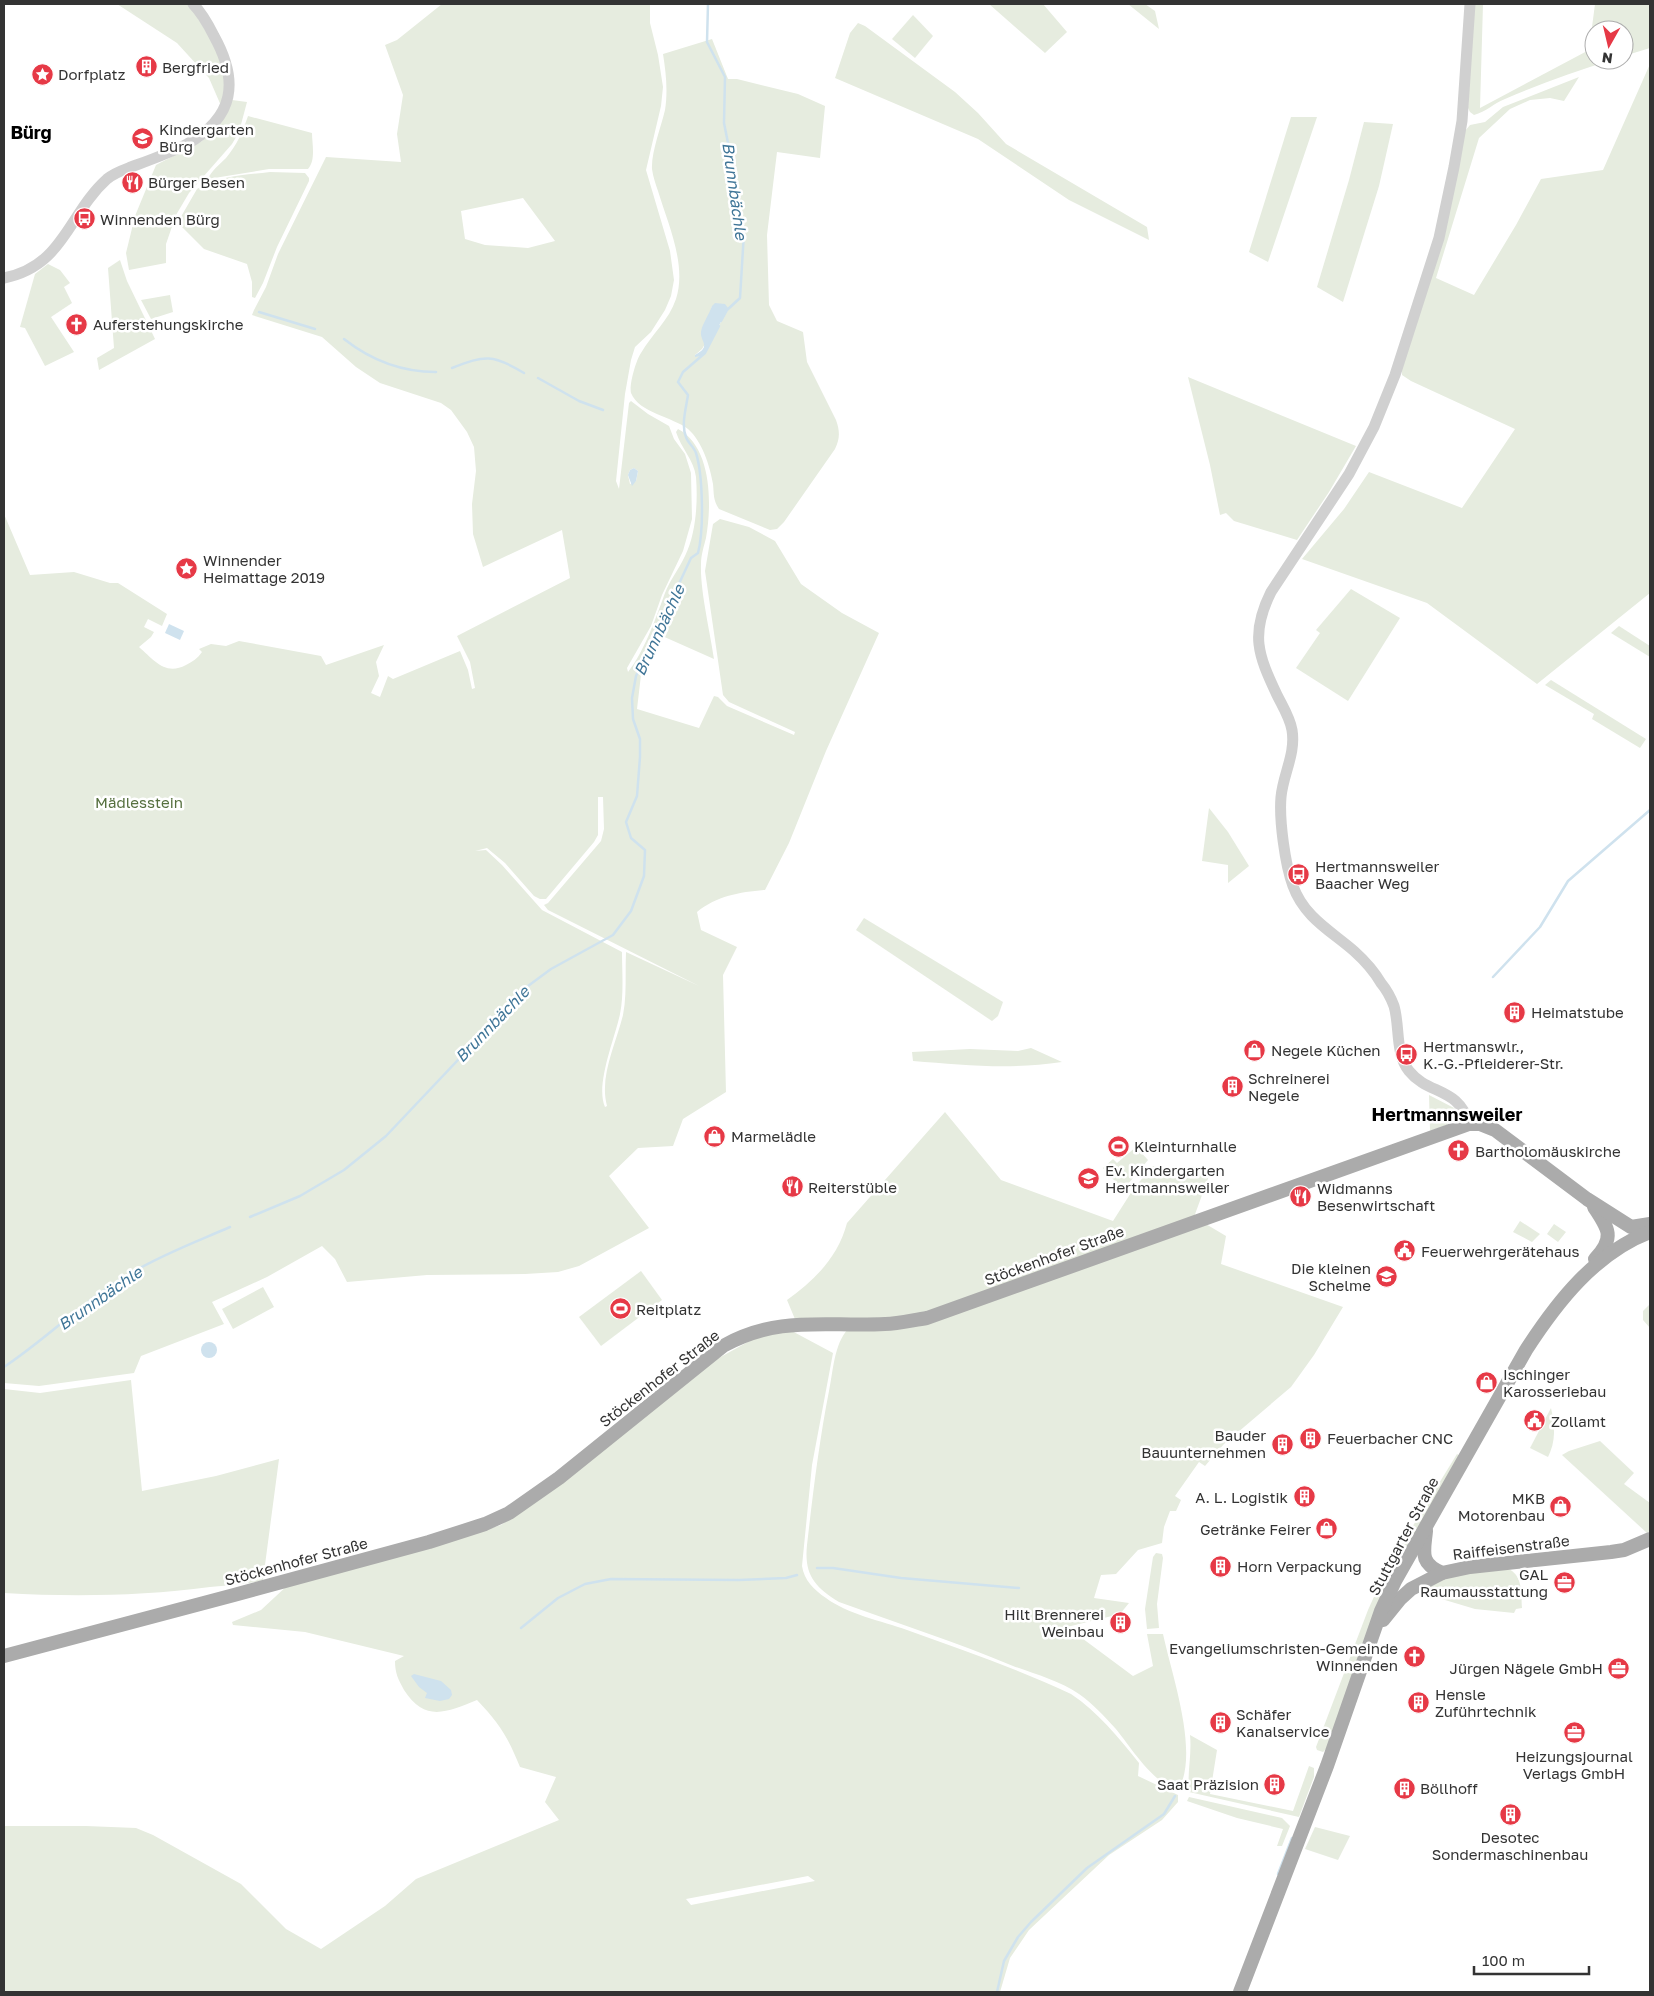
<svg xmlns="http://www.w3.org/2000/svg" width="1654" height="1996" font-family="'Golos Text',sans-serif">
	<rect width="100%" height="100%" fill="#fff"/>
	<!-- green -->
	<g fill="#e6ecdf" fill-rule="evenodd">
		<path d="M 117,4 L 188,4 C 204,26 226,60 225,88 C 225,95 223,102 222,108 L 209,78 L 177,43 Z"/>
		<path d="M 442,4 L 650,4 L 650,23 L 658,55 L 663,87 L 661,106 L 646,170 L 670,251 L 674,280 L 671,296 L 665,310 L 651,332 L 635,347 L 631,360 L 625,394 L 616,481 L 619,489 L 629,403 L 631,401 L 648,414 L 669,426 L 674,439 L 685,454 L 691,473 L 692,519 L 683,551 L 662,595 L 651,626 L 627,668 L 628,672 C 644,652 656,618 665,593 C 670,580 679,569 685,556 C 696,534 698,502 696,477 C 694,460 681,448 676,432 L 678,429 C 712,447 712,504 706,538 C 704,546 701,555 701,564 C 700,591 710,631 714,659 L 660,635 L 641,675 L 637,709 L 699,728 L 714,696 L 718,697 L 727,706 L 794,735 L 795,732 L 729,702 L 723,695 L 705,571 L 713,524 L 720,519 L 749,527 L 775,541 L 801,584 L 842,613 L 879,633 L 826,751 L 789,843 L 765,890 C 740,892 717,896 697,912 L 701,930 L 737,947 L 723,975 L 726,1092 L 683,1119 L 673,1146 L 638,1148 L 609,1176 L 649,1228 L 579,1266 L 558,1272 L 525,1274 L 427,1275 L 347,1282 L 335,1259 L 322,1246 L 267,1277 L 212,1302 L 224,1324 L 141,1356 L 134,1373 L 39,1386 L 4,1383 L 4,514 L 30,575 L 74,572 L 110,583 L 118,583 L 167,614 L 162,626 L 148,619 L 144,627 L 154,632 L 151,637 L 139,647 C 154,660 165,676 186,665 C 192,662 198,658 202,652 L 199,649 L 211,644 L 226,646 L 239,641 L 321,656 L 326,665 L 384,645 L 376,662 L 379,676 L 371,693 L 380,697 L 388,676 L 393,679 L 460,651 L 468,670 L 472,689 L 475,688 L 470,662 L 457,636 L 570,578 L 562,530 L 483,567 L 473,534 L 472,504 L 476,471 L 474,447 L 467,432 L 451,410 L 441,403 L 380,383 L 356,367 L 322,337 L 252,315 L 254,310 L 266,287 L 278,254 L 326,157 L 401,162 L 397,134 L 403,95 L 385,45 L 397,40 ZM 523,198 L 555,241 L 528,248 L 485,245 L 465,239 L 461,211 ZM 634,468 L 638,471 L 636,481 L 630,484 L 628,475 L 630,470 ZM 598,797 L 603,797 L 604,829 L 601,841 L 548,903 L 544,905 L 548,910 L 699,986 L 626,952 C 625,973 627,995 623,1015 C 616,1044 599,1076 607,1106 L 605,1107 C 595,1085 615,1038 620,1014 C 624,994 622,972 622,952 L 542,910 L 502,865 L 486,850 L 475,851 L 487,848 L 505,863 L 534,896 L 540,899 L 546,899 L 594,842 L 598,835 Z"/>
		<path d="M 989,4 L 1043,4 L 1067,32 L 1045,53 Z"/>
		<path d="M 1128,4 L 1145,4 L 1155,11 L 1159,29 Z"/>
		<path d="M 1473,4 L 1483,4 L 1480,108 L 1589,50 L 1595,4 L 1650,4 L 1650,48 L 1624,56 L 1624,30 L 1594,30 L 1594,60 L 1612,60 C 1576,71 1540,84 1505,99 C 1494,103 1486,112 1474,115 L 1470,112 L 1468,108 Z"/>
		<path d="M 913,15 L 933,36 L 915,58 L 892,39 Z"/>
		<path d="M 858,23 L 865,26 L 955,92 L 978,113 L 1006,144 L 1147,227 L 1149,240 L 1069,200 L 978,139 L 835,78 L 850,33 Z"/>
		<path d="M 712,39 L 728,79 L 737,79 L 798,94 L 825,106 L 820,158 L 777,152 L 767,235 L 769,305 L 777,321 L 803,332 L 807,362 L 836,420 C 840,431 840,439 835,449 L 784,522 L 777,529 L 770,530 L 719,509 C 713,500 714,494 713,484 C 710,466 702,441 688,429 C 673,417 639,413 631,393 C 629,385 636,360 641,353 C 652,334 669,320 676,299 C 687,265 668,224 658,191 C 656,185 653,177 652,169 C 651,153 661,127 665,110 C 668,91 666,73 663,54 ZM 712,306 L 727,310 L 705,353 L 701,356 L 695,355 L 702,349 L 705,344 Z"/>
		<path d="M 1650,64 L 1650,593 L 1537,684 L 1427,603 L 1302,559 L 1344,509 L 1369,472 L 1462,508 L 1515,429 L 1411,381 L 1402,375 L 1402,363 L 1465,131 L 1470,125 L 1485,122 L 1503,107 L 1579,77 L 1564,101 L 1550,98 L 1530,100 L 1510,109 L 1479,138 L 1436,278 L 1474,295 L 1516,225 L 1541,179 L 1603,170 Z"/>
		<path d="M 232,100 L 247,102 L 239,132 L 232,144 L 189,193 L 176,215 L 166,244 L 166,263 L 129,270 L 126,253 L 135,216 L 156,165 L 202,141 L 216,128 Z"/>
		<path d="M 248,116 L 312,133 C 312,144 316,160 308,169 L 269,169 L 208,179 C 211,171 220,164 226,158 C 237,145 243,131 248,116 Z"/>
		<path d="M 1291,117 L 1317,117 L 1268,262 L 1249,252 Z"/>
		<path d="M 1364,122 L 1393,124 L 1379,186 L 1343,302 L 1317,287 L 1349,180 Z"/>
		<path d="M 270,172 L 305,173 L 309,178 L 309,181 L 277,247 L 263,283 L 255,298 L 252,297 L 252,282 L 247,264 L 204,249 L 180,225 L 175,227 L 197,189 C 218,176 246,175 270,172 Z"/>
		<path d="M 120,260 L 127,281 L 155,339 L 99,370 L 97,358 L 114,348 L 108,268 Z"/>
		<path d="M 48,264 L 60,270 L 70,283 L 64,287 L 72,303 L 51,317 L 74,352 L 45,366 L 25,328 L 20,327 L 35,274 Z"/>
		<path d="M 170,295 L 173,312 L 151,319 L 141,300 Z"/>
		<path d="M 1188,377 L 1356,446 L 1329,492 L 1297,540 L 1234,521 L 1226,513 L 1220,515 L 1210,465 Z"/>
		<path d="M 1351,589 L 1400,618 L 1348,701 L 1296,668 L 1320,633 L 1316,630 Z"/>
		<path d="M 1619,626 L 1650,646 L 1650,657 L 1611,633 Z"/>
		<path d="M 1551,680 L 1646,739 L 1640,748 L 1592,719 L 1594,714 L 1545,685 Z"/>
		<path d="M 1209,808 L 1228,832 L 1249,866 L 1228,883 L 1228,865 L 1202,861 Z"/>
		<path d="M 864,918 L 1003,1002 L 998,1016 L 992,1021 L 856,930 Z"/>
		<path d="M 1031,1048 L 1062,1062 C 1010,1070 964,1065 913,1061 L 912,1052 L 970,1049 L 1018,1051 Z"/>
		<path d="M 1429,1095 L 1456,1109 C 1456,1125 1443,1126 1430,1131 Z"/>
		<path d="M 945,1112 L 1001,1180 L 1113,1221 L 1134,1188 L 1153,1166 L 1209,1176 L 1194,1217 L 1226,1236 L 1221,1264 L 1343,1307 L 1314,1355 L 1291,1387 L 1224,1444 L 1205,1466 L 1199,1462 L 1175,1496 L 1181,1500 L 1176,1511 L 1170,1511 L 1164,1527 L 1162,1543 L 1138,1550 L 1116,1574 L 1101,1575 L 1094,1598 L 1129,1603 L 1120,1614 L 1067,1627 L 1133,1676 L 1153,1666 L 1147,1634 L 1163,1634 C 1172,1676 1198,1748 1180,1787 C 1157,1791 1129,1744 1115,1728 C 1104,1716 1093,1704 1079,1694 C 1060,1681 1035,1674 1013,1666 C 956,1642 897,1623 839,1602 C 814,1587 804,1574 807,1545 C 813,1493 819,1442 829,1391 C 833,1372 834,1344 848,1329 L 927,1318 L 797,1324 L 787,1300 C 815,1280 838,1257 847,1223 Z"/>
		<path d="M 1136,1147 L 1148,1160 L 1123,1190 L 1103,1168 L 1113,1159 L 1117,1163 Z"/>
		<path d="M 1520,1221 L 1540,1234 L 1532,1242 L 1513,1232 Z"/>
		<path d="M 1554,1224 L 1566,1232 L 1558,1242 L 1547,1234 Z"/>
		<path d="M 641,1271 L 662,1300 L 601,1346 L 579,1317 Z"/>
		<path d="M 263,1287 L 274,1307 L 233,1329 L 222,1309 Z"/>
		<path d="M 1650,1304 L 1650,1328 L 1643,1320 L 1643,1311 Z"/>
		<path d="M 790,1330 L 833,1353 L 812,1465 L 802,1566 C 804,1580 814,1590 826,1598 C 847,1614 882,1621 907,1630 C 962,1650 1018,1669 1071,1694 C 1098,1712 1118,1737 1139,1763 L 1138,1776 L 1178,1795 L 1178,1802 L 1162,1820 L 1109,1855 L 1029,1930 L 1010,1958 L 1000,1992 L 4,1992 L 4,1826 L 86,1826 L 136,1828 L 153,1835 L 241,1884 L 286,1929 L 321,1949 L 385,1906 L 416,1879 L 559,1820 L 545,1802 L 556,1777 L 520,1767 C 508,1737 499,1723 477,1700 C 447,1712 425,1723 404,1690 C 398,1679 395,1673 395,1661 L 404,1656 L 305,1632 L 233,1625 L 232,1622 L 261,1610 L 289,1584 L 405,1555 L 501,1525 L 549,1491 L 717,1359 L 755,1338 ZM 808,1876 L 815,1881 L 691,1905 L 686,1899 Z"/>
		<path d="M 131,1380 L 142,1491 L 216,1476 L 279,1459 L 263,1580 C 246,1585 227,1585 210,1587 C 141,1596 73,1597 4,1593 L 4,1389 L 40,1393 Z"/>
		<path d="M 1551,1408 C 1555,1426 1556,1441 1548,1457 L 1530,1448 Z"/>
		<path d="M 1600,1441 L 1634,1473 L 1624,1484 L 1650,1503 L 1650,1531 L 1647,1533 L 1562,1455 L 1569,1451 Z"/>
		<path d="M 1457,1454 L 1460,1456 L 1436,1503 L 1326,1749 L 1323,1752 L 1317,1750 L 1316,1747 L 1368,1610 L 1387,1568 Z"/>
		<path d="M 1156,1553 L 1162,1554 L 1163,1558 L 1157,1604 L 1159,1628 L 1147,1629 L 1145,1609 L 1153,1557 Z"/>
		<path d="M 1503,1567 C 1523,1572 1521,1590 1522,1608 L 1516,1609 L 1514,1613 L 1475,1609 L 1415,1591 L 1431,1581 Z"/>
		<path d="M 1190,1735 L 1217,1750 L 1210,1794 L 1293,1811 L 1309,1766 L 1314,1768 L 1314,1777 L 1299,1817 L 1189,1792 C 1187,1772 1192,1755 1190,1735 Z"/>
		<path d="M 1189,1797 L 1282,1818 L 1290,1826 L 1282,1846 L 1277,1846 L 1283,1829 L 1237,1818 L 1187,1801 Z"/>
		<path d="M 1315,1827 L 1350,1836 L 1338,1860 L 1305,1849 Z"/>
	</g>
	<!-- water -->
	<g fill="#cfe2ee">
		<path d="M 715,303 L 725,304 L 728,308 L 705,353 L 701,356 L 695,357 L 695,355 C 712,346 700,342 701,332 C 702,324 709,315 712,306 Z"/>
		<path d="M 634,468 L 638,471 L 636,481 L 632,486 L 628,475 L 630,470 Z"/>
		<path d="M 169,624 L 184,631 L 180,640 L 165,633 Z"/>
		<circle cx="209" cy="1350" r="8"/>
		<path d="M 414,1674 L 441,1681 L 451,1690 L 452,1695 L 449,1699 L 440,1701 L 425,1698 L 427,1693 L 419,1687 L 411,1676 Z"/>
	</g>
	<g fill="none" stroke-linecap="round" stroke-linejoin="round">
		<!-- stream -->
		<g stroke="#cfe2ee" stroke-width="2.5">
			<path d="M 708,4 L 707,42 L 725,77 L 724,123 L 729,148 L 726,157 L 731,170 L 744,232 L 740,298 L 727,310 L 721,321"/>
			<path d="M 259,312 L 315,329"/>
			<path d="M 344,339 C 372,361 401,372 436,372"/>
			<path d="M 452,368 C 485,355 493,354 524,373"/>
			<path d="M 538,378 L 579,401 L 603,410"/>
			<path d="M 1493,977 L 1540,927 L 1568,881 L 1650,810"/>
			<path d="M 250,1217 L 300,1196 L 344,1170 L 386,1136 L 528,986 L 551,969 L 613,935 L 631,911 L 644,876 L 645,850 L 631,838 L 626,822 L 637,796 L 640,757 L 640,739 L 633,719 L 632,698 L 636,676 L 691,558 L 698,553 C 704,531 703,475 696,453 C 694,447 688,443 686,437 C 681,425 686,408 688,395 L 678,382 L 683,372 L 705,353 L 719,326"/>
			<path d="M 4,1367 C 48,1338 86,1298 133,1272 C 163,1254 198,1241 230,1227"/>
			<path d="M 817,1568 L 833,1568 L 901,1578 L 1019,1588"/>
			<path d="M 521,1628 L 558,1598 L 585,1584 L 611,1579 L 739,1580 L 786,1578 L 797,1575"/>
			<path d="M 1278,1874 L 1292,1838"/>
			<path d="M 997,1992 L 1004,1961 L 1018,1937 L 1031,1922 L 1087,1868 L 1164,1814 L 1175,1796"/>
		</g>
		<!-- minor -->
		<g stroke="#d0d0d0" stroke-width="11">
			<path d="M 4,278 C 64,266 68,214 107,179 C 114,173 123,170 131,167 C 150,160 170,153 187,144 C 235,117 239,81 214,36 C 208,24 202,13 193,4"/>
			<path d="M 1469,1124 C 1459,1087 1428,1095 1409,1071 C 1395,1054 1400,1026 1394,1006 C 1391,998 1386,989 1381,983 C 1374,971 1364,960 1354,951 C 1331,931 1304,917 1293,886 C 1285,865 1279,819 1281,797 C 1283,774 1296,754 1292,730 C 1290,718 1283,707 1277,695 C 1258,655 1250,634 1271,592 L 1349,474 L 1374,427 L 1395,375 L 1439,238 L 1454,167 L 1462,121 L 1470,4"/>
		</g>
		<!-- major -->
		<g stroke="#ababab" stroke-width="14">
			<path d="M 1594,1207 C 1609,1229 1615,1238 1595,1259"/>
			<path d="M 1426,1531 C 1424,1552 1419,1563 1442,1573"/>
			<path d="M 1383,1620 L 1400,1599 L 1411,1589 L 1442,1573 L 1470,1567 L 1611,1552 L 1624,1550 L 1650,1539"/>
			<path d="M 4,1656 L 234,1595 L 429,1542 L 485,1524 L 509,1513 L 559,1478 L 723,1346 C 779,1315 824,1327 885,1324 C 899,1324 913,1320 927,1318 L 1469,1124 L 1480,1124 L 1495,1130 L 1587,1199 L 1631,1227 L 1650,1224"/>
			<path d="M 1240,1992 L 1327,1766 L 1381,1611 L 1395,1581 L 1526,1350 C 1557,1302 1595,1253 1650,1232"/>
		</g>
	</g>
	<!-- icons -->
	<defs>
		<symbol id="building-disc" viewBox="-11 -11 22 22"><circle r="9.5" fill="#e63946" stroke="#fff"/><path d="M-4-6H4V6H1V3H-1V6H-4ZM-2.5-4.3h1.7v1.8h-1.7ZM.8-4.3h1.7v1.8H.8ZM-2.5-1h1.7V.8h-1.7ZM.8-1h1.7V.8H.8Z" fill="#fff"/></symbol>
		<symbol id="sight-disc" viewBox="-11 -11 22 22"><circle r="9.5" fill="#e63946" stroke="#fff"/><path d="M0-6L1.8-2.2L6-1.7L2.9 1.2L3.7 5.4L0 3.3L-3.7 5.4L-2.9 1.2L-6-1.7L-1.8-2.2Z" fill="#fff"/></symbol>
		<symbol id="school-disc" viewBox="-11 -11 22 22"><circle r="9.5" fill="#e63946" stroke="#fff"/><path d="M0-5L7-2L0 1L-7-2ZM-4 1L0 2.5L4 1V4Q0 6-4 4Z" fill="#fff"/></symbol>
		<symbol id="restaurant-disc" viewBox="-11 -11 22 22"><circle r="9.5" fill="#e63946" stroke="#fff"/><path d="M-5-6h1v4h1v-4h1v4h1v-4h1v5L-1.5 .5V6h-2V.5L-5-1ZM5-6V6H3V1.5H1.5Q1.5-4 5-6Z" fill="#fff"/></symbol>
		<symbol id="bus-disc" viewBox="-11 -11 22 22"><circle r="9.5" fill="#e63946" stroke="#fff"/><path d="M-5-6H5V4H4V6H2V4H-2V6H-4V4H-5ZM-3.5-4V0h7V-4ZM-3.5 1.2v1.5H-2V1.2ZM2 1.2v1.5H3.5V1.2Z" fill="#fff"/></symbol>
		<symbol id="church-disc" viewBox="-11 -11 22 22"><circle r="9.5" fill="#e63946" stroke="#fff"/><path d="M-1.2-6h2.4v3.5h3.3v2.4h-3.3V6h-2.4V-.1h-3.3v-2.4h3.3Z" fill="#fff"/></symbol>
		<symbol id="shop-disc" viewBox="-11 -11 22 22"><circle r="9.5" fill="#e63946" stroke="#fff"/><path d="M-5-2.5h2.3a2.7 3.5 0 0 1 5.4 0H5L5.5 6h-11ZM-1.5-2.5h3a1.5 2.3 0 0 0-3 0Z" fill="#fff"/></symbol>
		<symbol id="stadium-disc" viewBox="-11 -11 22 22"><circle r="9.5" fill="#e63946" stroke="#fff"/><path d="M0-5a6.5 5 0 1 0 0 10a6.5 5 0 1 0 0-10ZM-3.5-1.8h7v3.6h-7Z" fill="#fff"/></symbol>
		<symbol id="civic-disc" viewBox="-11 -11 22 22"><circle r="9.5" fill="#e63946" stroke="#fff"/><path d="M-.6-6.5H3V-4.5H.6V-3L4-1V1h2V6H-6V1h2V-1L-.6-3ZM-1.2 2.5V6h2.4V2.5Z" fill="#fff"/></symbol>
		<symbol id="office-disc" viewBox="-11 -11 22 22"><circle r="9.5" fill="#e63946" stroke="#fff"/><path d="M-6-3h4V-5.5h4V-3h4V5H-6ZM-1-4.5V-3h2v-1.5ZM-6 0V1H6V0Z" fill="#fff"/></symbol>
	</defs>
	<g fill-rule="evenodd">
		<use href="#building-disc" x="134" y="54" width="25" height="25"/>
		<use href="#sight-disc" x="30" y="62" width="25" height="25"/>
		<use href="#school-disc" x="130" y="126" width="25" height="25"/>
		<use href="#restaurant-disc" x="120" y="170" width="25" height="25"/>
		<use href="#bus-disc" x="72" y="206" width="25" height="25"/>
		<use href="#church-disc" x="64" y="312" width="25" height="25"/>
		<use href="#sight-disc" x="174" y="556" width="25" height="25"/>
		<use href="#bus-disc" x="1286" y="862" width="25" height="25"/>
		<use href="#building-disc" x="1502" y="1000" width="25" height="25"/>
		<use href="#shop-disc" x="1242" y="1038" width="25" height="25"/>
		<use href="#bus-disc" x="1394" y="1042" width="25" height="25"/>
		<use href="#building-disc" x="1220" y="1074" width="25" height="25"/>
		<use href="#shop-disc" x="702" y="1124" width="25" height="25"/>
		<use href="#stadium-disc" x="1106" y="1134" width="25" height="25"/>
		<use href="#church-disc" x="1446" y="1138" width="25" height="25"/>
		<use href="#school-disc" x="1076" y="1166" width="25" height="25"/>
		<use href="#restaurant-disc" x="780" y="1174" width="25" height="25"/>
		<use href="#restaurant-disc" x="1288" y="1184" width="25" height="25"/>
		<use href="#civic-disc" x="1392" y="1238" width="25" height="25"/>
		<use href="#school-disc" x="1374" y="1264" width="25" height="25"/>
		<use href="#stadium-disc" x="608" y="1296" width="25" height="25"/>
		<use href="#shop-disc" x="1474" y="1370" width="25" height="25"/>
		<use href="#civic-disc" x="1522" y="1408" width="25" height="25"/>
		<use href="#building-disc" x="1298" y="1426" width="25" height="25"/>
		<use href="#building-disc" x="1270" y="1432" width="25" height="25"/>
		<use href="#building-disc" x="1292" y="1484" width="25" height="25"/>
		<use href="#shop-disc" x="1548" y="1494" width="25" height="25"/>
		<use href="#shop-disc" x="1314" y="1516" width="25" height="25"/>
		<use href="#building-disc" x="1208" y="1554" width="25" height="25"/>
		<use href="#office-disc" x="1552" y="1570" width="25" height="25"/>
		<use href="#building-disc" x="1108" y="1610" width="25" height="25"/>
		<use href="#church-disc" x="1402" y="1644" width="25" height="25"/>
		<use href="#office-disc" x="1606" y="1656" width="25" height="25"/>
		<use href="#building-disc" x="1406" y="1690" width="25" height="25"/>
		<use href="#building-disc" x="1208" y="1710" width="25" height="25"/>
		<use href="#office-disc" x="1562" y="1720" width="25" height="25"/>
		<use href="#building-disc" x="1262" y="1772" width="25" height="25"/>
		<use href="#building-disc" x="1392" y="1776" width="25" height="25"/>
		<use href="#building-disc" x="1498" y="1802" width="25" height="25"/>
	</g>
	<g text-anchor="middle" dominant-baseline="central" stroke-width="5" stroke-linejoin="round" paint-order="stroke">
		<!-- poi labels -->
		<g font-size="15" fill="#333" stroke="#fff" text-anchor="start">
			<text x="162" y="67">Bergfried</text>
			<text x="58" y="74">Dorfplatz</text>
			<text x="159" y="129">Kindergarten<tspan x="159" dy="17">Bürg</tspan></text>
			<text x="148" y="182">Bürger Besen</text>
			<text x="100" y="219">Winnenden Bürg</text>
			<text x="93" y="324">Auferstehungskirche</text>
			<text x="203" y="560">Winnender<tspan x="203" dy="17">Heimattage 2019</tspan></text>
			<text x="1315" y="866">Hertmannsweiler<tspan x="1315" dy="17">Baacher Weg</tspan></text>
			<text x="1531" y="1012">Heimatstube</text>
			<text x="1423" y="1046">Hertmanswlr.,<tspan x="1423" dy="17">K.-G.-Pfleiderer-Str.</tspan></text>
			<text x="1271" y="1050">Negele Küchen</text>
			<text x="1248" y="1078">Schreinerei<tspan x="1248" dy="17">Negele</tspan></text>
			<text x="731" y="1136">Marmelädle</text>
			<text x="1134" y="1146">Kleinturnhalle</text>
			<text x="1475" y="1151">Bartholomäuskirche</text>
			<text x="1105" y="1170">Ev. Kindergarten<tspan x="1105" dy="17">Hertmannsweiler</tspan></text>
			<text x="808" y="1187">Reiterstüble</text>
			<text x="1317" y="1188">Widmanns<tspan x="1317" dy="17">Besenwirtschaft</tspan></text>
			<text x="1421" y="1251">Feuerwehrgerätehaus</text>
			<text x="1371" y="1268" text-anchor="end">Die kleinen<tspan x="1371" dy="17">Schelme</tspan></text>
			<text x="636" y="1309">Reitplatz</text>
			<text x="1503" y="1374">Ischinger<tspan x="1503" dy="17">Karosseriebau</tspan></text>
			<text x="1551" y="1421">Zollamt</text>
			<text x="1266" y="1435" text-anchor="end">Bauder<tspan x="1266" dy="17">Bauunternehmen</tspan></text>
			<text x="1327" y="1438">Feuerbacher CNC</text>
			<text x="1288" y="1497" text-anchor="end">A. L. Logistik</text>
			<text x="1545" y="1498" text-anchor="end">MKB<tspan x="1545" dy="17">Motorenbau</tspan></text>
			<text x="1311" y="1529" text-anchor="end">Getränke Feirer</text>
			<text x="1237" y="1566">Horn Verpackung</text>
			<text x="1548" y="1574" text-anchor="end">GAL<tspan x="1548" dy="17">Raumausstattung</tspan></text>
			<text x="1104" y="1614" text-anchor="end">Hilt Brennerei<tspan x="1104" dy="17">Weinbau</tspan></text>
			<text x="1398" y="1648" text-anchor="end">Evangeliumschristen-Gemeinde<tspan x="1398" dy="17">Winnenden</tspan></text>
			<text x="1603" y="1668" text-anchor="end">Jürgen Nägele GmbH</text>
			<text x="1435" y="1694">Hensle<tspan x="1435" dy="17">Zuführtechnik</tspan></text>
			<text x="1236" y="1714">Schäfer<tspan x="1236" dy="17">Kanalservice</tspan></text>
			<text x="1574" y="1756" text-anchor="middle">Heizungsjournal<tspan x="1574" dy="17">Verlags GmbH</tspan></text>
			<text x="1259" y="1784" text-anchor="end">Saat Präzision</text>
			<text x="1420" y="1788">Böllhoff</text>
			<text x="1510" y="1837" text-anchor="middle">Desotec<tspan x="1510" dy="17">Sondermaschinenbau</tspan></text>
		</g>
		<!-- park labels -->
		<g font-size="15" fill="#56703f" stroke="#fff">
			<text x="139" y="802">Mädlesstein</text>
		</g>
		<!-- street labels -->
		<g font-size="15" fill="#333" stroke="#fff">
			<text transform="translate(1054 1255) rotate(-20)">Stöckenhofer Straße</text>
			<text transform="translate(659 1378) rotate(-38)">Stöckenhofer Straße</text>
			<text transform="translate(1403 1536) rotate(-62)">Stuttgarter Straße</text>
			<text transform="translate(1511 1547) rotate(-7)">Raiffeisenstraße</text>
			<text transform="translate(296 1561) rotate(-15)">Stöckenhofer Straße</text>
		</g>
		<!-- water labels -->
		<g font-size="16" font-style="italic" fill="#3f7597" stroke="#fff">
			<text transform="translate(735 191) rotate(82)">Brunnbächle</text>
			<text transform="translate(659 630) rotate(-65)">Brunnbächle</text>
			<text transform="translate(492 1024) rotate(-46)">Brunnbächle</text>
			<text transform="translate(100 1298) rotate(-35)">Brunnbächle</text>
		</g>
		<!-- quarter labels -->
		<g font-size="18" font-weight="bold" fill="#000" stroke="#fff">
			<text x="31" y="132">Bürg</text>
			<text x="1447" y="1114">Hertmannsweiler</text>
		</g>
	</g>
	<!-- border -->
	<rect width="1654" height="1996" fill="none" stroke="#333333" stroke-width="10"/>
	<!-- north arrow -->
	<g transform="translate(1609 45) rotate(188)"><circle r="24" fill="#ffffff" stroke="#adadad"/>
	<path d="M0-4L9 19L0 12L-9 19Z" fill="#e63946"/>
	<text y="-8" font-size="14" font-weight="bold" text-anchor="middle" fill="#333333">N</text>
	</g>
	<!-- scale -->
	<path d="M1474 1966v8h115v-8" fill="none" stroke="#333333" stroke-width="2.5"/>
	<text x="1482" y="1966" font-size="15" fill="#333333" stroke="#ffffff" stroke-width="4" paint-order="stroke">100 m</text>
</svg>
